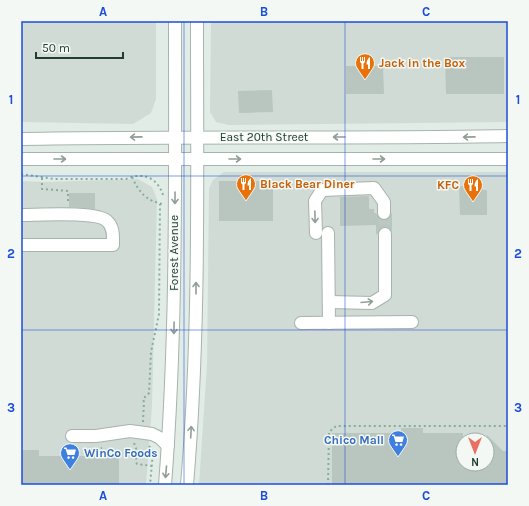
<svg xmlns="http://www.w3.org/2000/svg" width="529" height="506" font-family="Karla,sans-serif">
	<rect width="100%" height="100%" fill="#e2ece6"/>
	<!-- built -->
	<g fill="#d1dbd5" fill-rule="evenodd">
		<path d="M 21,21 L 156,21 L 156,99 L 151,113 L 133,124 L 21,122 Z"/>
		<path d="M 211,21 L 508,21 L 508,122 L 228,125 L 216,122 L 210,112 Z"/>
		<path d="M 224,172 L 508,172 L 508,485 L 199,485 L 207,364 L 209,189 L 213,180 ZM 463,440 L 487,440 L 487,464 L 463,464 Z"/>
		<path d="M 138,179 L 152,187 L 157,199 L 152,406 L 146,485 L 21,485 L 21,181 L 44,182 Z"/>
	</g>
	<!-- building -->
	<g fill="#b8c6bf">
		<path d="M 445,57 L 504,57 L 504,94 L 446,94 Z"/>
		<path d="M 346,66 L 383,66 L 384,94 L 346,94 Z"/>
		<path d="M 272,90 L 273,112 L 239,113 L 238,91 Z"/>
		<rect x="219" y="181" width="54" height="40"/>
		<path d="M 459,186 L 482,186 L 483,190 L 487,190 L 487,215 L 460,215 Z"/>
		<path d="M 69,193 L 95,193 L 95,209 L 69,207 Z"/>
		<path d="M 369,196 L 369,209 L 374,209 L 374,213 L 376,213 L 380,219 L 387,220 L 390,217 L 392,212 L 392,232 L 389,228 L 385,227 L 381,228 L 378,234 L 376,234 L 376,225 L 340,226 L 340,197 Z"/>
		<path d="M 401,428 L 423,428 L 423,433 L 463,433 L 463,464 L 487,464 L 487,435 L 503,451 L 508,451 L 508,485 L 332,485 L 332,433 L 401,433 Z"/>
		<path d="M 21,450 L 39,450 L 39,456 L 119,456 L 119,485 L 21,485 Z"/>
	</g>
	<g fill="none" stroke-linecap="round" stroke-linejoin="round">
		<!-- minor-tunnel -->
		<path stroke="#bcc9c2" stroke-width="12" stroke-dasharray="12 6" stroke-linecap="butt" d="M 384,213 L 385,234"/>
		<defs>
			<g id="minor">
				<path d="M 21,139 C 183,136 346,139 508,136"/>
				<path d="M 21,159 L 508,159"/>
				<path d="M 21,215 C 38,215 97,211 107,221 C 114,227 113,237 113,245 L 21,245"/>
				<path d="M 316,233 L 315,201 L 322,190 L 374,188 L 384,202 L 384,213"/>
				<path d="M 328,233 L 329,323"/>
				<path d="M 329,302 L 372,303 L 385,295 L 385,234"/>
				<path d="M 301,323 L 412,322"/>
				<path d="M 72,436 L 96,436 L 130,431 L 152,434 L 160,438 L 168,446"/>
				<path d="M 165,485 C 177,331 175,176 175,21"/>
				<path d="M 187,485 C 200,331 197,176 197,21"/>
			</g>
		</defs>
		<!-- minor casing -->
		<use href="#minor" stroke="#a5b4ac" stroke-width="14"/>
		<!-- path -->
		<g stroke="#85ad9b" stroke-width="2" stroke-dasharray="2 3" stroke-linecap="butt">
			<path d="M 21,174 L 54,179 L 126,179 C 143,172 157,177 163,195"/>
			<path d="M 132,177 C 139,192 146,201 163,204"/>
			<path d="M 42,178 L 42,189 L 68,191 L 68,203"/>
			<path d="M 143,422 L 144,402 L 143,399 L 149,393 L 151,352 L 159,314 L 160,204"/>
			<path d="M 134,443 L 136,448 L 136,462 L 137,464 L 152,466"/>
			<path d="M 149,446 L 153,452 L 150,485"/>
			<path d="M 91,450 L 102,448"/>
			<path d="M 328,485 L 329,432 L 336,426 L 508,426"/>
		</g>
		<!-- minor -->
		<use href="#minor" stroke="#fff" stroke-width="12"/>
	</g>
	<!-- one-way arrows -->
	<defs><path id="oneway-shaft" d="M-6 0H5M1.5-3L5.5 0L1.5 3" fill="none" stroke-width="1.6" stroke-linecap="round" stroke-linejoin="round"/></defs>
	<g stroke="#919e98">
		<use href="#oneway-shaft" transform="translate(136 137) rotate(179)"/>
		<use href="#oneway-shaft" transform="translate(339 137) rotate(-180)"/>
		<use href="#oneway-shaft" transform="translate(469 137) rotate(179)"/>
		<use href="#oneway-shaft" transform="translate(60 159)"/>
		<use href="#oneway-shaft" transform="translate(235 159)"/>
		<use href="#oneway-shaft" transform="translate(379 159)"/>
		<use href="#oneway-shaft" transform="translate(175 198) rotate(90)"/>
		<use href="#oneway-shaft" transform="translate(315 217) rotate(89)"/>
		<use href="#oneway-shaft" transform="translate(196 288) rotate(-90)"/>
		<use href="#oneway-shaft" transform="translate(367 302) rotate(-5)"/>
		<use href="#oneway-shaft" transform="translate(174 328) rotate(91)"/>
		<use href="#oneway-shaft" transform="translate(191 432) rotate(-87)"/>
		<use href="#oneway-shaft" transform="translate(166 472) rotate(95)"/>
	</g>
	<!-- grid -->
	<path fill="none" stroke="#1d4ed8" stroke-width="1" stroke-opacity="0.55" d="M 184,21 L 184,485M 345,21 L 345,485M 21,176 L 508,176M 21,330 L 508,330"/>
	<!-- icons -->
	<defs>
		<symbol id="restaurant-pin" viewBox="-11 -11 22 30"><path d="M0 17L-7.5 6A9.5 9.5 0 1 1 7.5 6Z" fill="#e8710a" stroke="#f3f8f5"/><path d="M-5-6h1v4h1v-4h1v4h1v-4h1v5L-1.5 .5V6h-2V.5L-5-1ZM5-6V6H3V1.5H1.5Q1.5-4 5-6Z" fill="#fff"/></symbol>
		<symbol id="supermarket-pin" viewBox="-11 -11 22 30"><path d="M0 17L-7.5 6A9.5 9.5 0 1 1 7.5 6Z" fill="#3f7fe0" stroke="#f3f8f5"/><path d="M-6-5.5h2.5l.6 2H6L4.5 2H-2.5L-4.4-4H-6ZM-1.5 3.2a1.3 1.3 0 1 0 .1 0ZM3 3.2a1.3 1.3 0 1 0 .1 0Z" fill="#fff"/></symbol>
	</defs>
	<g fill-rule="evenodd">
		<use href="#restaurant-pin" x="354" y="52" width="22" height="30"/>
		<use href="#restaurant-pin" x="235" y="173" width="22" height="30"/>
		<use href="#restaurant-pin" x="462" y="174" width="22" height="30"/>
		<use href="#supermarket-pin" x="387" y="429" width="22" height="30"/>
		<use href="#supermarket-pin" x="59" y="442" width="22" height="30"/>
	</g>
	<g text-anchor="middle" dominant-baseline="central" stroke-width="3" stroke-linejoin="round" paint-order="stroke">
		<!-- food labels -->
		<g font-size="12" font-weight="bold" fill="#c56008" stroke="#f3f8f5" text-anchor="start">
			<text x="379" y="63">Jack in the Box</text>
			<text x="260" y="184">Black Bear Diner</text>
			<text x="459" y="185" text-anchor="end">KFC</text>
		</g>
		<!-- street labels -->
		<g font-size="12" fill="#233c32" stroke="#f3f8f5">
			<text x="264" y="137">East 20th Street</text>
			<text transform="translate(174 253) rotate(-90)">Forest Avenue</text>
		</g>
		<!-- shop labels -->
		<g font-size="12" font-weight="bold" fill="#366cbe" stroke="#f3f8f5" text-anchor="end">
			<text x="384" y="440">Chico Mall</text>
			<text x="84" y="453" text-anchor="start">WinCo Foods</text>
		</g>
	</g>
	<!-- border -->
	<rect width="529" height="506" fill="none" stroke="#f3f8f5" stroke-width="44"/>
	<!-- north arrow -->
	<g transform="translate(475 452) rotate(180)"><circle r="19" fill="#f3f8f5" stroke="#a0ada7"/>
	<path d="M0-3L7 15L0 10L-7 15Z" fill="#e97063"/>
	<text y="-6" font-size="11" font-weight="bold" text-anchor="middle" fill="#233c32">N</text>
	</g>
	<!-- scale -->
	<path d="M36 52v6h87v-6" fill="none" stroke="#233c32" stroke-width="2"/>
	<text x="42" y="52" font-size="12" fill="#233c32" stroke="#f3f8f5" stroke-width="3" paint-order="stroke">50 m</text>
	<rect x="22" y="22" width="485" height="462" fill="none" stroke="#1d4ed8" stroke-width="1.5"/>
	<g font-size="13" text-anchor="middle" font-weight="bold" fill="#1d4ed8">
		<text x="103" y="16">A</text>
		<text x="264" y="16">B</text>
		<text x="426" y="16">C</text>
		<text x="11" y="104">1</text>
		<text x="518" y="104">1</text>
		<text x="11" y="258">2</text>
		<text x="518" y="258">2</text>
		<text x="11" y="412">3</text>
		<text x="518" y="412">3</text>
		<text x="103" y="500">A</text>
		<text x="264" y="500">B</text>
		<text x="426" y="500">C</text>
	</g>
</svg>
